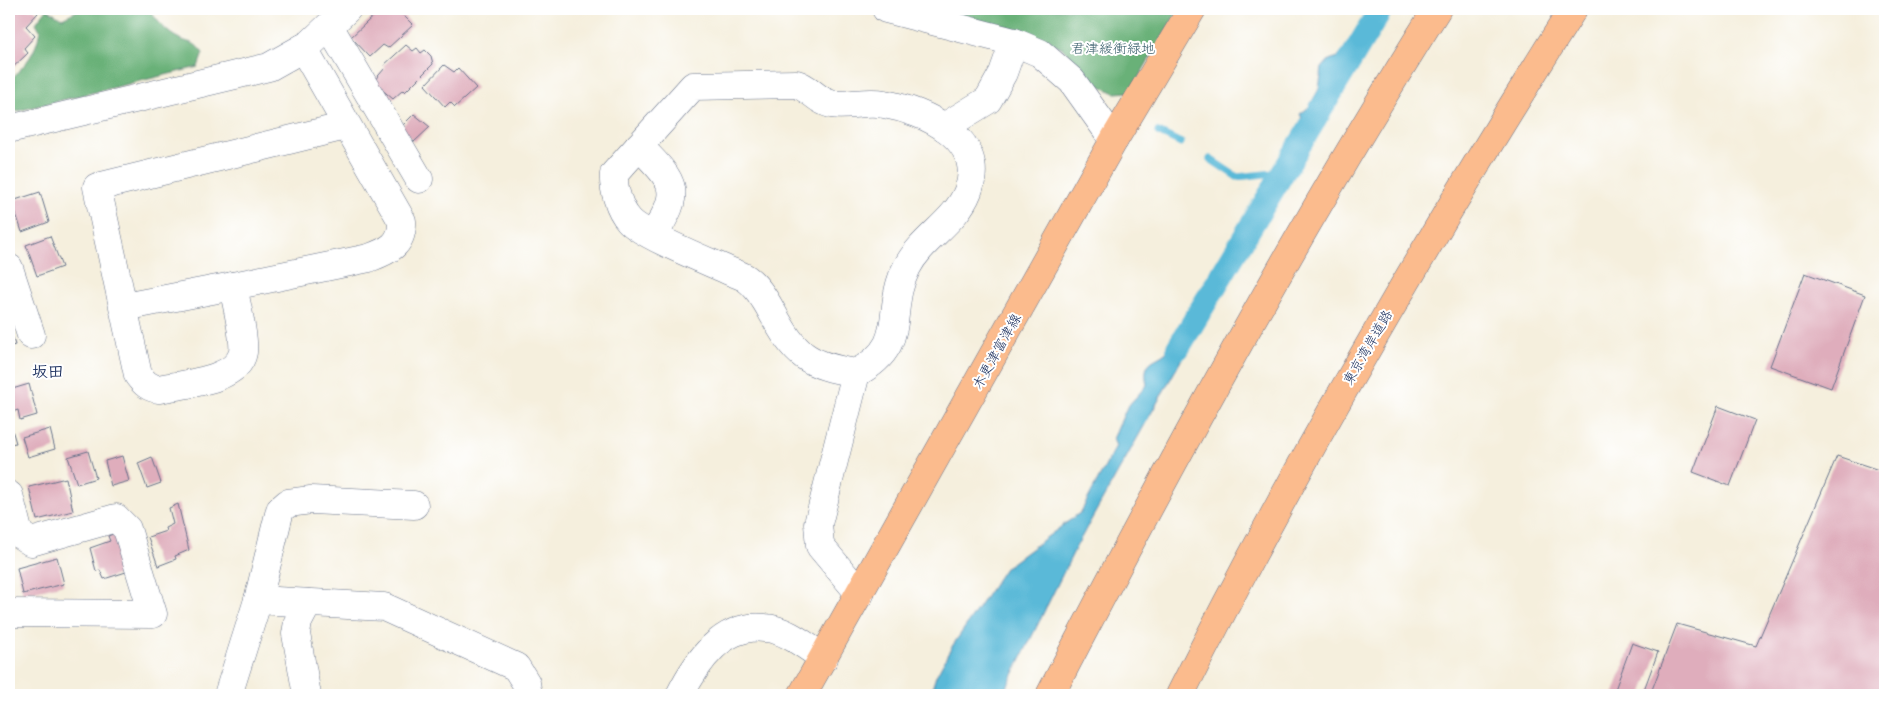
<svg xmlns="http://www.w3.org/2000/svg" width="1894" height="704" font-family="'Playpen Sans','Klee One',sans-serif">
	<rect width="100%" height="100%" fill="#fff"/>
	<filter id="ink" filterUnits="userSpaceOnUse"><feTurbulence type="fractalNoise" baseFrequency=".02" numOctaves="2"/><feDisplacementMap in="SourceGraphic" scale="10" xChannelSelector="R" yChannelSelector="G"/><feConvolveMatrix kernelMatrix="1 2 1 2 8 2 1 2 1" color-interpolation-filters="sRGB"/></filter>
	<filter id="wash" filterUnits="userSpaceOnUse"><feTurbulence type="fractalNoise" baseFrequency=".0096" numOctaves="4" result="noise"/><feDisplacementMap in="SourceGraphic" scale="20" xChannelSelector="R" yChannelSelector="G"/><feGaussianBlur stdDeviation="1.12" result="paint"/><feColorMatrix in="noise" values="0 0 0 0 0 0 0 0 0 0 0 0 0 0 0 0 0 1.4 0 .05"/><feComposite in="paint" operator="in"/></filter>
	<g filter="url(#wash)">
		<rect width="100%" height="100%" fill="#f5efdd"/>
		<!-- forest -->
		<g fill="#69b178" stroke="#42706b">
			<path d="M 47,9 L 62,18 L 81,9 L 149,9 C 157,20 166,33 180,39 C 194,45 192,40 203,53 L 198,67 L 9,113 L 9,81 C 26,64 36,54 40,30 L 36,23 Z"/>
			<path d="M 929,9 L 1179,9 L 1130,92 L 1115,93 L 1096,84 L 1061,47 L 1009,27 Z"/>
		</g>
		<!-- water -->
		<g fill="#5ab9d8" stroke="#3a749b">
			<path d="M 1374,9 L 1381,9 L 1294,154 L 1289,145 L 1304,123 L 1300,114 L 1309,107 L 1319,89 L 1322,68 L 1329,60 L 1338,57 L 1344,51 L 1360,23 L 1366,20 Z"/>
			<path d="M 1186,318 L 1201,325 L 1077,545 L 1003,695 L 930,695 L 936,676 L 951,648 L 1005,568 L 1081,512 L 1116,446 L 1113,439 L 1127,407 L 1147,385 C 1141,356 1158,363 1169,349 C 1176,340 1181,327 1186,318 Z"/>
		</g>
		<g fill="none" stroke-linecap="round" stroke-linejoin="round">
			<!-- stream -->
			<g stroke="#5ab9d8" stroke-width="7">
				<path d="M 1158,132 L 1181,143"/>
				<path d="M 1210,159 L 1237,177 L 1283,172"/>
			</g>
			<!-- canal -->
			<path stroke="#5ab9d8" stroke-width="24" d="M 1178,348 L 1381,9"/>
		</g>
		<g id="blocks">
			<!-- building -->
			<g fill="#dfadbc">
				<path d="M 9,9 L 34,9 L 38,13 L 26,26 L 35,36 L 24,48 L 28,53 L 9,71 Z"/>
				<path d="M 381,9 L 397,9 L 413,25 L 388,48 L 383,45 L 370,57 L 351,37 Z"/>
				<path d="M 406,45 L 413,51 L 417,48 L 421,53 L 425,50 L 431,56 L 433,64 L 405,92 L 403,90 L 393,99 L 373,82 L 385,68 L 383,66 Z"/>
				<path d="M 444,65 L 454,72 L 458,68 L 476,88 L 455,107 L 450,102 L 445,107 L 425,85 Z"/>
				<path d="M 414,114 L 430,127 L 414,142 L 400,128 Z"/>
				<path d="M 40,192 L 49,222 L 22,232 L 12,201 Z"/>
				<path d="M 50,236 L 62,267 L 37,276 L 26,245 Z"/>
				<path d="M 1805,273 L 1865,295 L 1831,388 L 1770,366 Z"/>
				<path d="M 9,325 L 15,345 L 9,347 Z"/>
				<path d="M 29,384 L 37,415 L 20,420 L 18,410 L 9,413 L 9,390 Z"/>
				<path d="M 1718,406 L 1755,420 L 1730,486 L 1693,472 Z"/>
				<path d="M 9,426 L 11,426 L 16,443 L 9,444 Z"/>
				<path d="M 50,429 L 55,449 L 28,457 L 22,437 Z"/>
				<path d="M 88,451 L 96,478 L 77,484 L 68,457 Z"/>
				<path d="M 122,456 L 129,481 L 111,486 L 105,461 Z"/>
				<path d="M 1837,456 L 1885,472 L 1885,695 L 1650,695 L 1677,624 L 1756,646 Z"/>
				<path d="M 152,457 L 161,483 L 147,488 L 138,463 Z"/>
				<path d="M 66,478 L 73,511 L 37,520 L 29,487 Z"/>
				<path d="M 178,504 L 189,550 L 175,556 L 176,559 L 158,566 L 148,537 L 166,531 L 165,528 L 173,524 L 169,508 Z"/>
				<path d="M 120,531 L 126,572 L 104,579 L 100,570 L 96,571 L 90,548 L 110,541 L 108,536 Z"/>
				<path d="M 57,557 L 64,584 L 23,594 L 17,568 Z"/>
				<path d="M 1632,643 L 1658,652 L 1642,695 L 1613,695 Z"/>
			</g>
		</g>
	</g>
	<g filter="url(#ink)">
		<use href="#blocks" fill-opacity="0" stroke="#67728a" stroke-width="1"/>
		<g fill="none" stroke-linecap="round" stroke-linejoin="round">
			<defs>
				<g id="minor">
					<path d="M 886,9 L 1014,42 L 1040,53 L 1072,81 L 1114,140"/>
					<path d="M 329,26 L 419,179"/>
					<path d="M 303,48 L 402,221 C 403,245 388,251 369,258 L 233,286 C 236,302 245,338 243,352 C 238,381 182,384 159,389 C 149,388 144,383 138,375 L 97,187 L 346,126"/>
					<path d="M 796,84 C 809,87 817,101 831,104 C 848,107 867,100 884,104 C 925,111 988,139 968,191 C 956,222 922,238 907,267 C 884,311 911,344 856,373 C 807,365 796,356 772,312 C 766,301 758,287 747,279 C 742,275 733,273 727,270 C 705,260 642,235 629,220 C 619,209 613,188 614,174 L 693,86 Z"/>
					<path d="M 944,127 L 988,100 L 1003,73 L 1014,42"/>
					<path d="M 9,129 L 269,67 L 310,44 L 347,9"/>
					<path d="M 639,146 C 674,182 684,190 653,235"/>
					<path d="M 9,268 L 31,335"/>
					<path d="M 124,307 L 233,286"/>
					<path d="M 856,373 L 818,524 L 820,546 L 860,594"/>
					<path d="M 9,495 L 19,534 L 31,542 L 116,518 L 127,529 L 153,614 L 9,613"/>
					<path d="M 258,600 L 384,607 L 516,667 L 526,683 L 528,695"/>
					<path d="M 228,695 L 258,600 L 280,510 L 288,503 L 311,500 L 414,505"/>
					<path d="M 307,695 L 296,634 L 298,622 L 308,603"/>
					<path d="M 680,695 C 697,661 723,623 765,628 C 786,629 807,647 824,658"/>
				</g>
				<path id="major" d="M 802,695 L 1114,140 L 1192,9"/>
				<g id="highway">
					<path d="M 1050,695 C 1171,462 1297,231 1437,9"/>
					<path d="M 1180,695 C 1298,459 1432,232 1573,9"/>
				</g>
			</defs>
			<!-- minor casing -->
			<use href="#minor" stroke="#67728a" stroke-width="29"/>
			<!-- major casing -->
			<use href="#major" stroke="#67728a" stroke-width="29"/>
			<!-- highway casing -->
			<use href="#highway" stroke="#67728a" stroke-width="29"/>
			<!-- minor -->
			<use href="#minor" stroke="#fff" stroke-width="28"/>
			<!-- major -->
			<use href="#major" stroke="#fbbb8d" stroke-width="28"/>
			<!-- highway -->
			<use href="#highway" stroke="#fbbb8d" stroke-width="28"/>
		</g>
	</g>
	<g text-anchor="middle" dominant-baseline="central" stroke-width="4" stroke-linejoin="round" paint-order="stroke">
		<!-- park labels -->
		<g font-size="14" fill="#3a5f6c" stroke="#fff">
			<text x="1113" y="47">君津緩衝緑地</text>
		</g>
		<!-- street labels -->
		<g font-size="14" fill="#1b2f5e" stroke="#fff">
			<text transform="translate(1367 347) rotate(-60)">東京湾岸道路</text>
			<text transform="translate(996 351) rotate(-61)">木更津富津線</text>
		</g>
		<!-- quarter labels -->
		<g font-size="16" font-weight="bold" fill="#1b2f5e" stroke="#fff">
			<text x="48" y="370">坂田</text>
		</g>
	</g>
	<!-- margin -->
	<rect width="1894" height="704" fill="none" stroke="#fff" stroke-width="30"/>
</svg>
